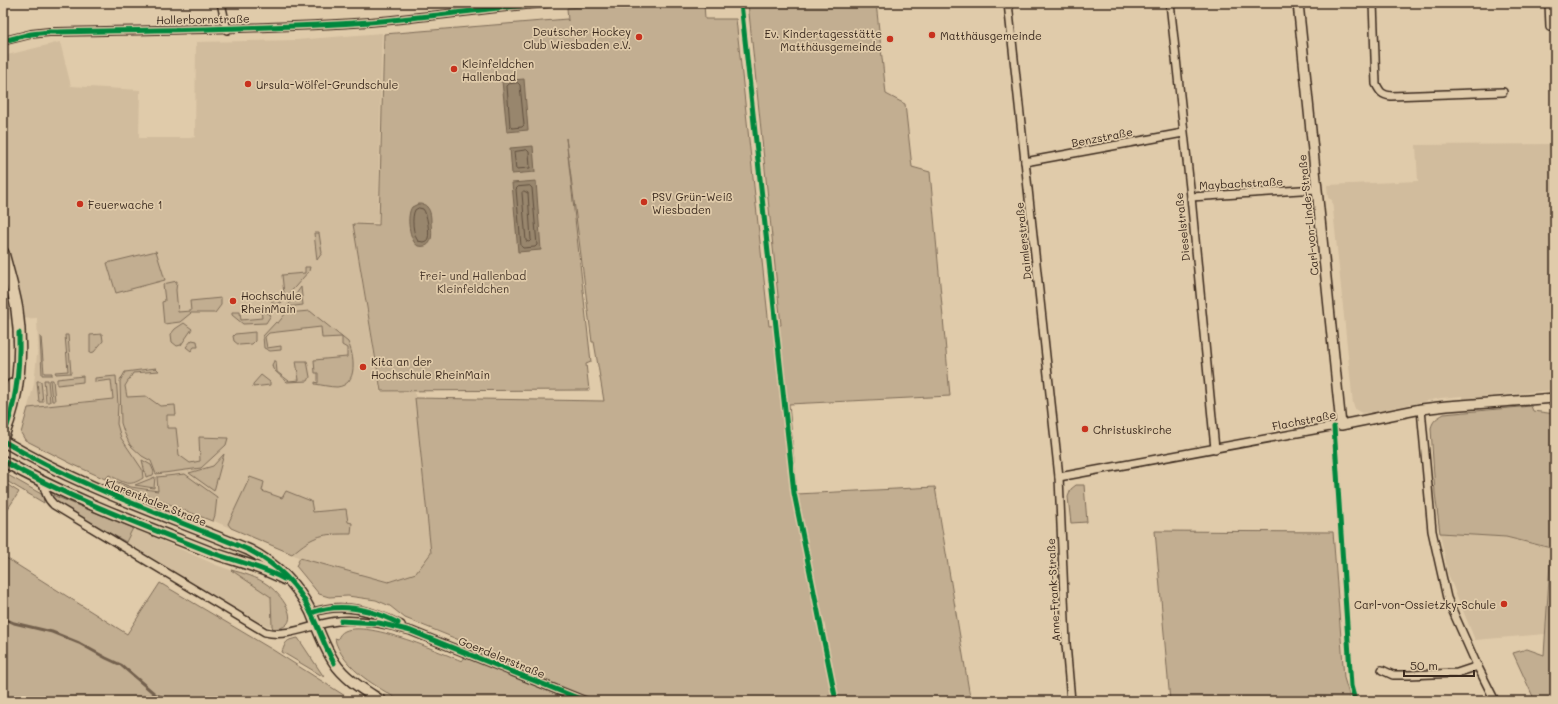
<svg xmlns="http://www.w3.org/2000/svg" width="1558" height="704" font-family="Mali,sans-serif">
	<rect width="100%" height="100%" fill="#e0cbaa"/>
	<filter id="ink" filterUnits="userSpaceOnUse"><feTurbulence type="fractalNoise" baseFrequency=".025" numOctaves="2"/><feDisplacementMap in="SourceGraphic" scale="8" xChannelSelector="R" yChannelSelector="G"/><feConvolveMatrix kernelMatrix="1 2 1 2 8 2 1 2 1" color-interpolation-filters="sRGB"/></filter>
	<g filter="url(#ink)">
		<!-- built -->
		<g fill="#d1bc9d">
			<path d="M 382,33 L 378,223 L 353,224 L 380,392 L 415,392 L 431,553 L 416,573 L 387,582 L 300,558 L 292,554 L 214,521 L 212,521 L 113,482 L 72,464 L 25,440 L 21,433 L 34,384 L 38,345 L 37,318 L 3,320 L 3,56 L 60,42 L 71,86 L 140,90 L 139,138 L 190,138 L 195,137 L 196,42 L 296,40 Z"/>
			<path d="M 1555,144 L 1555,390 L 1463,399 L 1462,396 L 1441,398 L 1373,412 L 1362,413 L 1356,410 L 1353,404 L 1332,200 L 1328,198 L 1327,185 L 1418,181 L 1416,145 Z"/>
			<path d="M 133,528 L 216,565 L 231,570 L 271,597 L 272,626 L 267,626 L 253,619 L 126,542 Z"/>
			<path d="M 1440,533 L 1506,537 L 1551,548 L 1545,634 L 1475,640 L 1448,574 Z"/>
		</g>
		<!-- green -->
		<g fill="#c2ae91" stroke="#7e6c58">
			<path d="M 648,3 L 704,3 L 705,19 L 736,19 L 769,326 L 781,325 L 748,3 L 876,3 L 886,94 L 905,104 L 912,167 L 930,172 L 950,396 L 789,404 L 797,494 L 935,487 L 970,697 L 952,701 L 400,701 C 376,685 347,672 336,643 L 335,638 L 338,639 C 346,609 443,654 462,661 L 474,646 L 405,618 L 390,606 L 376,600 L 348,596 L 329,597 L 319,594 L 296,566 L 300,558 L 388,582 L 416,573 L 431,553 L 415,398 L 604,401 L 594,342 L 592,342 L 566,138 L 591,362 L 586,364 L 589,390 L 381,391 L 353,224 L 379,225 L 384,34 L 567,19 L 568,21 L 567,8 Z"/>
			<path d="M 314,233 L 319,233 L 322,253 L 317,260 Z"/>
			<path d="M 156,251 L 165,280 L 116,293 L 107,263 Z"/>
			<path d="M 305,267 L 310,267 L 309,271 L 281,303 L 279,302 L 275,307 C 272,300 269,297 262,296 L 284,294 L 282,275 L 305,273 Z"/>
			<path d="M 177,281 L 176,290 L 178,312 L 191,311 L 190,301 L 221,298 L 221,305 L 215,313 L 191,313 L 180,322 L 164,324 L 162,302 L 165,301 L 163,284 Z"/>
			<path d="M 301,287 L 303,305 L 287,307 Z"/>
			<path d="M 261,310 L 271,315 L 266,323 L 243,324 L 232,315 L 232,312 L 240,312 L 241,320 L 262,318 Z"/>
			<path d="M 310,311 L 348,342 C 354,355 359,385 337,387 C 330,387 322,385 315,384 L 315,382 L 318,383 L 318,373 L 315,373 L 314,360 L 347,357 L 347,348 L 342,345 L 342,337 L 322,338 L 321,327 L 269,333 L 265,337 L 267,348 L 281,346 L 281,350 L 270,351 L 264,348 L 263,336 L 276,322 L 278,323 L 286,313 Z"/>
			<path d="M 184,323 L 192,329 L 181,345 L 177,346 L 172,342 L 171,334 L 175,329 Z"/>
			<path d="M 255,332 L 255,341 L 252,344 L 239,345 L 234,341 L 233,336 L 235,334 Z"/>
			<path d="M 102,334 L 103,341 L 94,352 L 90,353 L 90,335 Z"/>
			<path d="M 65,335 L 68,335 L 71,373 L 56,374 L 55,372 L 68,371 Z"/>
			<path d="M 40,336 L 41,337 L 44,373 L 52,373 L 52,375 L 42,375 Z"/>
			<path d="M 192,340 L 197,341 L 198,347 L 194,347 L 191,351 L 186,347 Z"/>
			<path d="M 274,361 L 276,361 L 277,372 L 289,381 L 299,380 L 296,361 L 307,361 L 310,377 L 308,381 L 287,382 L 273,369 L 272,365 Z"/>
			<path d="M 156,368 L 159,371 L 133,373 L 125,386 L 127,397 L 146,396 L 160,406 L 175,405 L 176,415 L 167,415 L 167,428 L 176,428 L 179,455 L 190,463 L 200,461 L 199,437 L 228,438 L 226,445 L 201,468 L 156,474 L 151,461 L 142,456 L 130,445 L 124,432 L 121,423 L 120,381 L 125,372 Z"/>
			<path d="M 261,375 L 270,382 L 270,385 L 253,387 L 253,384 Z"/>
			<path d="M 83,376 L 83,382 L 57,385 L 57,379 Z"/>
			<path d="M 116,376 L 118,404 L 117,424 L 121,438 L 142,469 L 143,478 C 128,488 124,482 109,475 L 105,479 L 72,464 L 25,440 L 21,433 L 28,408 L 113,399 L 111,380 L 95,382 L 95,378 Z"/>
			<path d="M 44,380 L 48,380 L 50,402 L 46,402 Z"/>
			<path d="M 50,380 L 53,380 L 55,401 L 52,401 Z"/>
			<path d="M 37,381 L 41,381 L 43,402 L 39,402 Z"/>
			<path d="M 1531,406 L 1533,411 L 1555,414 L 1555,701 L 1535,701 L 1513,653 L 1527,649 L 1544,655 L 1551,548 L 1506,537 L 1440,533 L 1435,493 L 1431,428 C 1433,420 1437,418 1444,414 Z"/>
			<path d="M 224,454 L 214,491 L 189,473 L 213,466 Z"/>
			<path d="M 142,460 L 151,465 L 154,472 L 153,475 L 146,477 Z"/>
			<path d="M 6,474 L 43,495 L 44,503 L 5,480 Z"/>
			<path d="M 185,474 L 217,497 L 215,515 L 213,521 L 212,521 L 113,482 L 113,480 L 131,487 L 158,491 L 157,477 Z"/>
			<path d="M 155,477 L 154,488 L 135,485 Z"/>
			<path d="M 250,477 L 264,482 L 262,491 L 282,498 L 286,491 L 311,501 L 313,512 L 346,509 L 348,522 L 352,523 L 351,534 C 322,534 315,534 292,554 L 231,528 L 228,524 Z"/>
			<path d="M 3,482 L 19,492 L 3,516 Z"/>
			<path d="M 1076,485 L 1084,485 L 1087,522 L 1071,523 L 1068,497 L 1071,489 Z"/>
			<path d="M 50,494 L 133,528 L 126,542 L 54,502 Z"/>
			<path d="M 1155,531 L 1333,532 L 1344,678 L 1351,701 L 1170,701 Z"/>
			<path d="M 3,556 L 127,634 L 160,583 L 273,650 L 353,701 L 3,701 Z"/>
			<path d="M 231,570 C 243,573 257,577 268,585 C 282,595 306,627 273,629 L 272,626 L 271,597 Z"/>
			<path d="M 298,638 L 324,677 L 282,652 C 286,641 286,640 298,638 Z"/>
		</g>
		<!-- water -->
		<g fill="#98866d" stroke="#73614d">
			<path d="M 524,79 L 528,130 L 507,132 L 502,81 Z"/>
			<path d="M 533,146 L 535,172 L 512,174 L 510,148 Z"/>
			<path d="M 536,181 L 541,250 L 518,252 L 512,183 Z"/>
			<path d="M 418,204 C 422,204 425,204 427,207 C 431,211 431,218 431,223 C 432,234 434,249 418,246 C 409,241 406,215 412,207 Z"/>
		</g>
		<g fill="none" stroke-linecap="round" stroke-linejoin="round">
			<!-- shore -->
			<g stroke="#604f3e" stroke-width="1">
				<path d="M 518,83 L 520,85 L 524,125 L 522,127 L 512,128 L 510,126 L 507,86 L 509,84 Z"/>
				<path d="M 527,150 L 529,152 L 530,168 L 516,169 L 514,152 Z"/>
				<path d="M 530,186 L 532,188 L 537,245 L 535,247 L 523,248 L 521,246 L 516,189 L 518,187 Z"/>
				<path d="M 524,191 L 528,193 L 531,240 L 529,242 L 526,241 L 522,193 Z"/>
				<path d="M 419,208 L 423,209 C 427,213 430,233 428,238 C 427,241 426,241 423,242 L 418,241 C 413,235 411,217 415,210 Z"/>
			</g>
			<!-- stream -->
			<path stroke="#73614d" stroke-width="3" d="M 3,618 L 14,623 L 52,632 L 79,643 L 106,658 L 121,665 L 156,695 L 173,701"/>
			<defs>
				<g id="minor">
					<path d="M 221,3 L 227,30"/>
					<path d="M 1008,3 L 1059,477 L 1066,644 L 1071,701"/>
					<path d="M 1170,3 L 1191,197 L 1215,449"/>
					<path d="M 1373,3 L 1376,84 C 1380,92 1382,95 1391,96 L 1503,92"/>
					<path d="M 1549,3 L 1550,27"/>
					<path d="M 3,41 L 31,34 L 49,32 C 157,30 263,29 370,22 C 430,17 488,8 548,3"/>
					<path d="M 1025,162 L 1183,133"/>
					<path d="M 1191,197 L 1317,189"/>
					<path d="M 1421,409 L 1432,531 L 1447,598 L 1475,661 L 1495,701"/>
					<path d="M 1059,477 L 1341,425"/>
					<path d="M 43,482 C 45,491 47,499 54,505 L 265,632 C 289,638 314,623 338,621 C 363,619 387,624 411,631 L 585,701"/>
					<path d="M 311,613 C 342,601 373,611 401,625"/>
					<path d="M 1382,670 L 1393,675 L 1409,675 L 1457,673 L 1478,666"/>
				</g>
				<path id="tertiary" d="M 1298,3 L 1341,425 L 1421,409 L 1447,406 L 1555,398"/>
				<g id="secondary">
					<path d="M 3,441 C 82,488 165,515 249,550 C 276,564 297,584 311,612 C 318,629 324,647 334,662 C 345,679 364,690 381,701"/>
					<path d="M 3,461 C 69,498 139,524 210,552 C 234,561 261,566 284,579"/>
				</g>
				<g id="primary">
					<path d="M 3,253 C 8,272 14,291 17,310 C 23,352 19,397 3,436"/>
					<path d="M 3,408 L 12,385"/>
				</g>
			</defs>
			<!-- minor casing -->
			<use href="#minor" stroke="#3b2a1e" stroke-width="10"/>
			<!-- tertiary casing -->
			<use href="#tertiary" stroke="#3b2a1e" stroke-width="12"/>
			<!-- secondary casing -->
			<use href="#secondary" stroke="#3b2a1e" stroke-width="13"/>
			<!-- primary casing -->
			<use href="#primary" stroke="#3b2a1e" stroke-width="14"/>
			<!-- minor -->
			<use href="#minor" stroke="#e0cbaa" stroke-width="7"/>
			<!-- tertiary -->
			<use href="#tertiary" stroke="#e0cbaa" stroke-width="9"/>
			<!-- secondary -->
			<use href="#secondary" stroke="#e0cbaa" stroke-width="10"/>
			<!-- primary -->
			<use href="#primary" stroke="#e0cbaa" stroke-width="11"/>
			<defs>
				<g id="cycleway">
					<path d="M 741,3 L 794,493 L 836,701"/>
					<path d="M 3,41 L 31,34 L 49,32 C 157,30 263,29 370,22 C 430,17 488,8 548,3"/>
					<path d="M 1334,427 L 1351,686 L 1355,701"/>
					<path d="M 3,436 C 17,403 20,369 19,333"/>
					<path d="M 3,441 C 82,488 165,515 249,550 C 276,564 298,584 311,613 C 319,629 325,647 334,663"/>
					<path d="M 3,461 C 69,498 139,524 210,552 C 234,561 261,566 284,579"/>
					<path d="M 311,613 C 340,602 371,609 398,623"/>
					<path d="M 341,621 L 379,623 L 411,631 L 585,701"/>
				</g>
			</defs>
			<!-- cycleway casing -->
			<use href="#cycleway" stroke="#e0cbaa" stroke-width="8"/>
			<!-- cycleway -->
			<use href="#cycleway" stroke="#00873e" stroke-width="5"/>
		</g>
	</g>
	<!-- markers -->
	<g fill="#c8321e" stroke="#e0cbaa" stroke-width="1.5">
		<circle cx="932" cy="35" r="4"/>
		<circle cx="639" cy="37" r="4"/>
		<circle cx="890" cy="39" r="4"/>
		<circle cx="454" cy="69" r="4"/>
		<circle cx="248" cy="84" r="4"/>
		<circle cx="644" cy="202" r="4"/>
		<circle cx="80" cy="204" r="4"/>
		<circle cx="233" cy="301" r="4"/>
		<circle cx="363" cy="367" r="4"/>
		<circle cx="1085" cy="429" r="4"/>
		<circle cx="1504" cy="604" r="4"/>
	</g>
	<g text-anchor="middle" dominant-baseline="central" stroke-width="3.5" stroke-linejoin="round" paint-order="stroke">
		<!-- street labels -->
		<g font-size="11" fill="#3b2a1e" stroke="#e0cbaa">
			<text transform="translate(203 19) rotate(-1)">Hollerbornstraße</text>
			<text transform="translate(1102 137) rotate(-11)">Benzstraße</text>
			<text transform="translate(1241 183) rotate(-3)">Maybachstraße</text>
			<text transform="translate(1308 215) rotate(-96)">Carl-von-Linde-Straße</text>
			<text transform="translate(1182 227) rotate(-96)">Dieselstraße</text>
			<text transform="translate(1023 241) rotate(-96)">Daimlerstraße</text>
			<text transform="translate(1304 420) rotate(-11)">Flachstraße</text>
			<text transform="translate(156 502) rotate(22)">Klarenthaler Straße</text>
			<text transform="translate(1053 590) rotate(-93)">Anne-Frank-Straße</text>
			<text transform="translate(502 657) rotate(22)">Goerdelerstraße</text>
		</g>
		<!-- poi labels -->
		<g font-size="11" fill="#3b2a1e" stroke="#e0cbaa" text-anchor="start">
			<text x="631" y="31" text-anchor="end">Deutscher Hockey<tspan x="631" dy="13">Club Wiesbaden e.V.</tspan></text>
			<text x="882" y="33" text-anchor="end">Ev. Kindertagesstätte<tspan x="882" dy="13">Matthäusgemeinde</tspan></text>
			<text x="940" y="35">Matthäusgemeinde</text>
			<text x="462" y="63">Kleinfeldchen<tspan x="462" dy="13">Hallenbad</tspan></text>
			<text x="256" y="84">Ursula-Wölfel-Grundschule</text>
			<text x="652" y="196">PSV Grün-Weiß<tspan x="652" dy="13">Wiesbaden</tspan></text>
			<text x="88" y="204">Feuerwache 1</text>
			<text x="241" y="295">Hochschule<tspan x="241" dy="13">RheinMain</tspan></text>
			<text x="371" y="361">Kita an der<tspan x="371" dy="13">Hochschule RheinMain</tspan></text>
			<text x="1093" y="429">Christuskirche</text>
			<text x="1496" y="604" text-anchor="end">Carl-von-Ossietzky-Schule</text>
		</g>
		<!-- park labels -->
		<g font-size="11" fill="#48372a" stroke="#e0cbaa">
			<text x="473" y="275">Frei- und Hallenbad<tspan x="473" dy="13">Kleinfeldchen</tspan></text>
		</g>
	</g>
	<!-- margin -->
	<rect width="1558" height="704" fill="none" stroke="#e0cbaa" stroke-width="16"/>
	<rect x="8" y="8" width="1542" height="688" fill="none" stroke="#3b2a1e" stroke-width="1.5" filter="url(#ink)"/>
	<!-- scale -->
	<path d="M1404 670v6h70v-6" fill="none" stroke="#3b2a1e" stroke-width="2"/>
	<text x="1410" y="670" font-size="12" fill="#3b2a1e" stroke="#e0cbaa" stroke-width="3" paint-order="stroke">50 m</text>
</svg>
